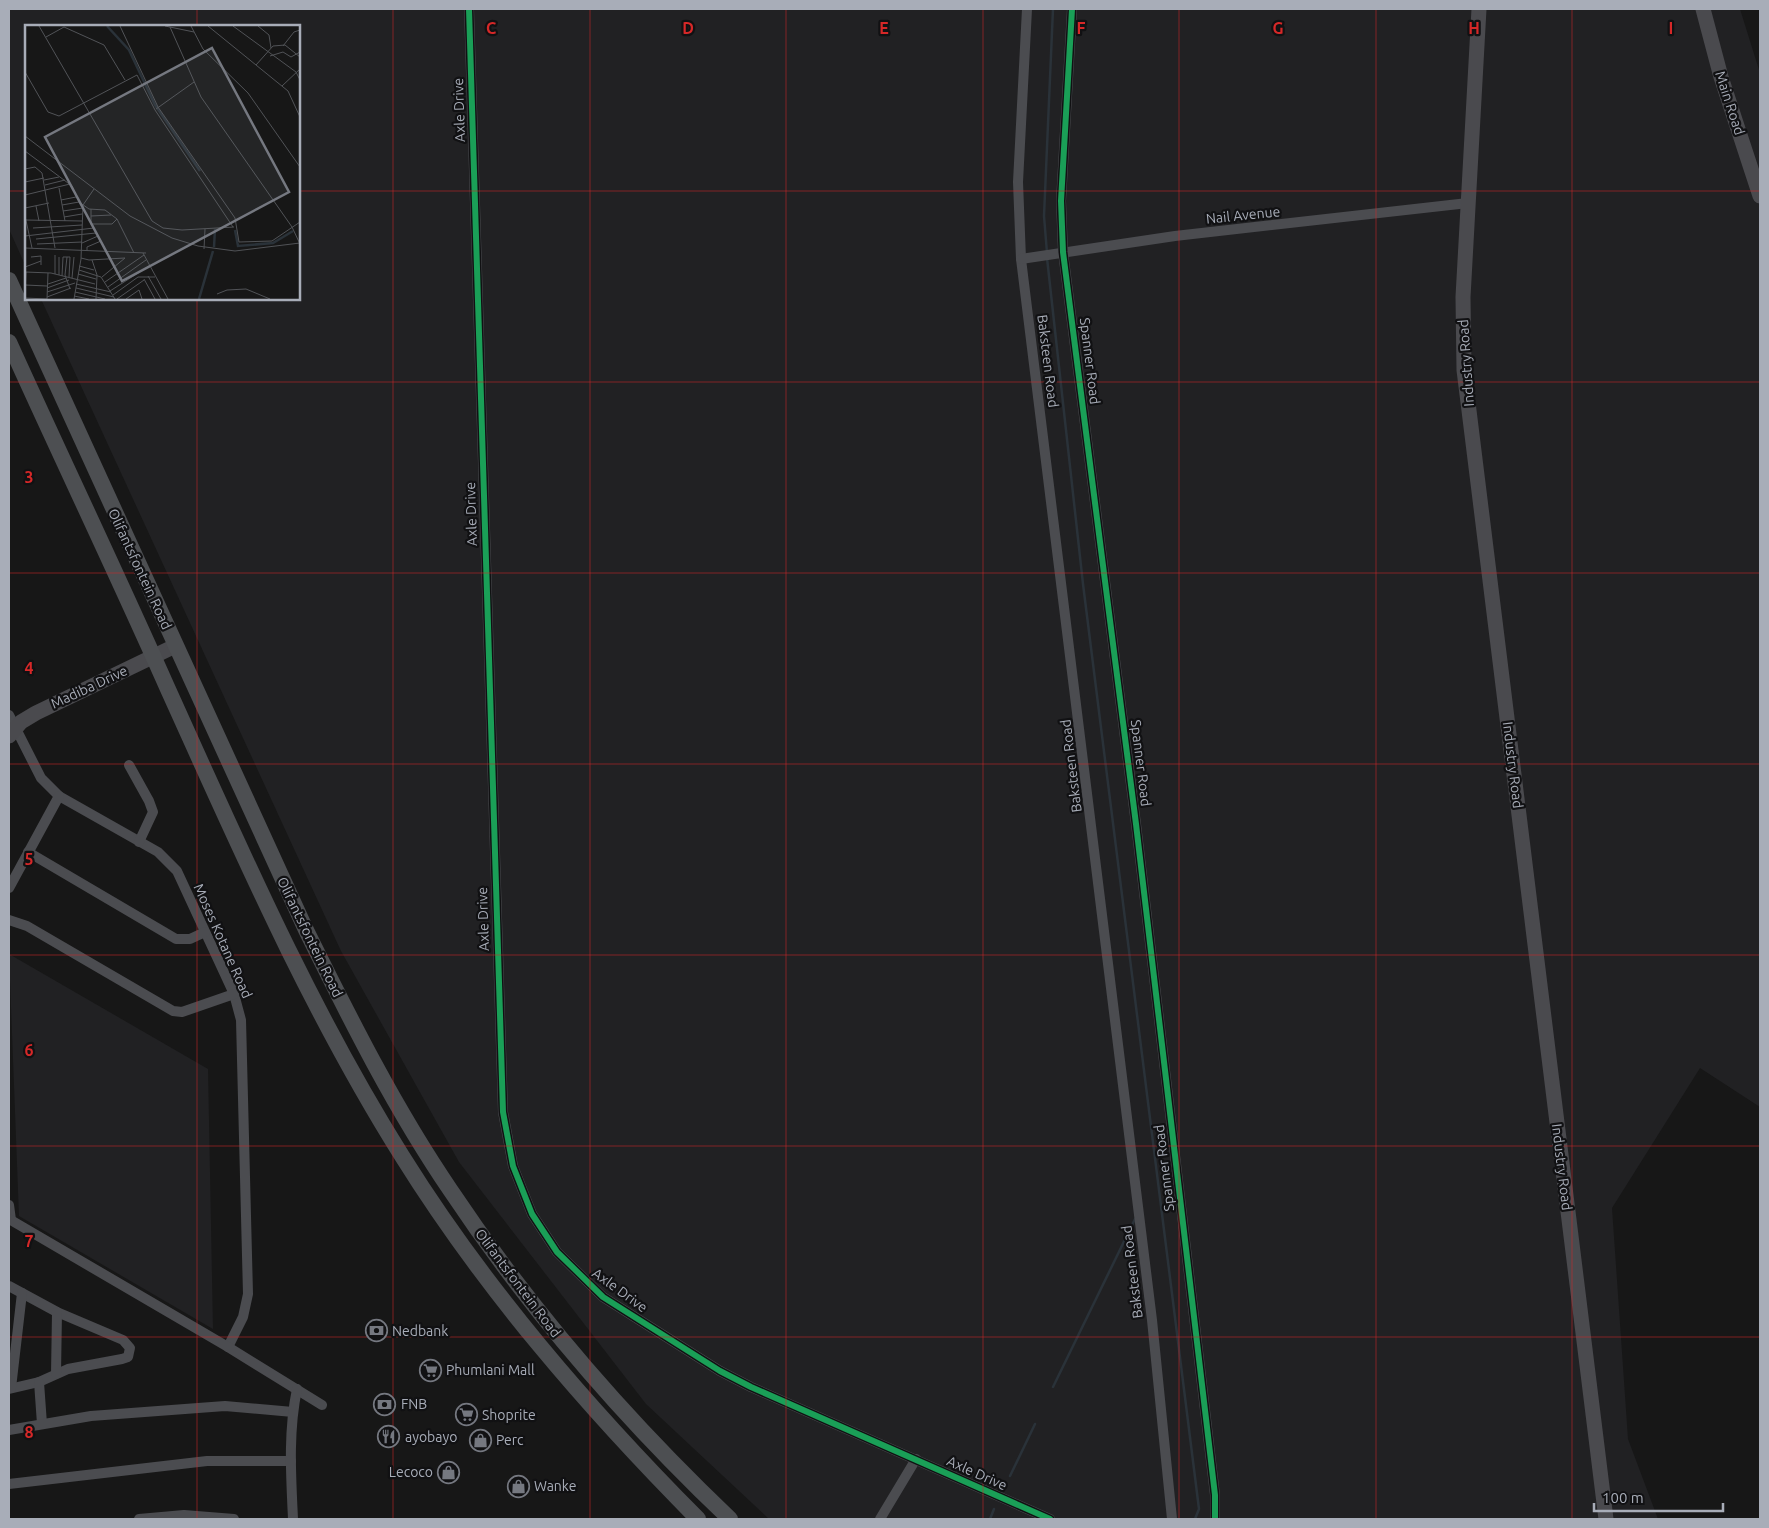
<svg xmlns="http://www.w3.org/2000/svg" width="1769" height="1528" font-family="Ubuntu,sans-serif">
	<rect width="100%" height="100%" fill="#171717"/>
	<!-- built -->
	<g fill="#212123">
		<path d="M 9,9 L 1740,9 L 1760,73 L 1760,1107 L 1700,1068 L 1612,1208 L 1628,1439 L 1658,1519 L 769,1519 L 646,1404 L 459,1162 L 341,951 L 41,299 L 299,299 L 299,26 L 26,26 L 26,267 L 9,229 Z"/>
		<path d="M 9,954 L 208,1069 L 213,1329 L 19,1216 Z"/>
	</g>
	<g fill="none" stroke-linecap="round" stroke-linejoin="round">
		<!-- stream -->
		<g stroke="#2a3239" stroke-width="2.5">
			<path d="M 1047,253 L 1044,216 L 1053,9"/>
			<path d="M 1047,258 L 1083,584 L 1199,1509 L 1195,1519"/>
			<path d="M 1053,1387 L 1135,1219"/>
			<path d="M 1010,1476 L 1035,1424"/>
			<path d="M 990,1519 L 994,1509"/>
		</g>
		<!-- street -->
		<g stroke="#4b4c50" stroke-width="10">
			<path d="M 469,9 L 503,1112 L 513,1166 L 532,1214 L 557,1252 L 603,1297 L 720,1371 L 751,1387 L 1050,1519"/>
			<path d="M 1027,9 L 1018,182 L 1021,259 L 1152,1320 L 1172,1519"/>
			<path d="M 1072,9 L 1061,201 L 1063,252 L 1136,824 L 1215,1495 L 1215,1519"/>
			<path d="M 1021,259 L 1175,236 L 1468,203"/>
			<path d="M 9,715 L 41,778 L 59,796 L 158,852 L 177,871 L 234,994 L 241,1020 L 248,1294 L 243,1317 L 228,1347"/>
			<path d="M 129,765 L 149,801 L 153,812 L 139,842"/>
			<path d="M 28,852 L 176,939 L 190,939 L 205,932"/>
			<path d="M 9,888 L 59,796"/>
			<path d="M 9,920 L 27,926 L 173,1011 L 182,1012 L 234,994"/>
			<path d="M 9,1205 L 11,1220"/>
			<path d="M 9,1219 L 228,1347 L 322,1405"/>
			<path d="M 9,1286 L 57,1312 L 123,1340 L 130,1348 L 128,1357 L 122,1359 L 68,1369 L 39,1382 L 9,1389"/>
			<path d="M 56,1374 L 57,1312"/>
			<path d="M 39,1382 L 42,1424"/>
			<path d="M 11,1388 L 22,1293"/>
			<path d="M 9,1430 L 91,1416 L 225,1406 L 293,1412"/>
			<path d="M 9,1484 L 207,1461 L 291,1461"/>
			<path d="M 139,1519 L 184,1515 L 234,1519"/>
			<path d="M 293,1519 C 291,1476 288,1432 297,1389"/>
			<path d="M 880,1519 L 916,1459"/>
		</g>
		<!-- secondary -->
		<g stroke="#4a4a4e" stroke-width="15">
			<path d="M 1479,9 L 1463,297 L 1464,370 L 1606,1519"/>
			<path d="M 1703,9 L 1721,77 L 1760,196"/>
			<path d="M 9,736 L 21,722 L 36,713 L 175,646"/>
		</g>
		<!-- primary -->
		<g stroke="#4d4f52" stroke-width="16">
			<path d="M 9,280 L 306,930 C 350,1019 395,1109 451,1191 C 531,1311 626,1420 730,1519"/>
			<path d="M 9,342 C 61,457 116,572 167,687 C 239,846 309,1008 402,1156 C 485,1289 588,1408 698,1519"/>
		</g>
		<defs>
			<g id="cycleway">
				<path d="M 469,9 L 503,1112 L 513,1166 L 532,1214 L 557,1252 L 603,1297 L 720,1371 L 751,1387 L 1050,1519"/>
				<path d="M 1072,9 L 1061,201 L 1063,252 L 1136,824 L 1215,1495 L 1215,1519"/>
			</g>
		</defs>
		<!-- cycleway casing -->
		<use href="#cycleway" stroke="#111113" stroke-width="9"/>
		<!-- cycleway -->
		<use href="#cycleway" stroke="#1a9f57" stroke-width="6"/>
	</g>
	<!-- grid -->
	<path fill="none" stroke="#d62828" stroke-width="1" stroke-opacity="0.55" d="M 197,9 L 197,26M 393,9 L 393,1519M 590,9 L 590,1519M 786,9 L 786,1519M 983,9 L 983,1519M 1179,9 L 1179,1519M 1376,9 L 1376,1519M 1572,9 L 1572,1519M 9,191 L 26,191M 299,191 L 1760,191M 197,299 L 197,1519M 9,382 L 1760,382M 9,573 L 1760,573M 9,764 L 1760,764M 9,955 L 1760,955M 9,1146 L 1760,1146M 9,1337 L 1760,1337"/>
	<!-- icons -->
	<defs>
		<symbol id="bank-ring" viewBox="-11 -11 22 22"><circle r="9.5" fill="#111113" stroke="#757880" stroke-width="1.5"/><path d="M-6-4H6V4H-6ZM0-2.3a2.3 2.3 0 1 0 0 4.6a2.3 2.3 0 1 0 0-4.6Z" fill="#757880"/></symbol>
		<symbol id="supermarket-ring" viewBox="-11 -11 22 22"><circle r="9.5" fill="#111113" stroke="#757880" stroke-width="1.5"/><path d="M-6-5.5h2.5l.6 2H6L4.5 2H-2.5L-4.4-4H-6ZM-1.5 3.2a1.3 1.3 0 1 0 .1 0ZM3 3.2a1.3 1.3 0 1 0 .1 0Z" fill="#757880"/></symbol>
		<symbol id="restaurant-ring" viewBox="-11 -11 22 22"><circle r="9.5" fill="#111113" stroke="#757880" stroke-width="1.5"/><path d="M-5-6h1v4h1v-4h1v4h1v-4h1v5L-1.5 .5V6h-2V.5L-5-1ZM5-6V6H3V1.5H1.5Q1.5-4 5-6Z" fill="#757880"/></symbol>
		<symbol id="shop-ring" viewBox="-11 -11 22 22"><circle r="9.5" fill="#111113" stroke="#757880" stroke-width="1.5"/><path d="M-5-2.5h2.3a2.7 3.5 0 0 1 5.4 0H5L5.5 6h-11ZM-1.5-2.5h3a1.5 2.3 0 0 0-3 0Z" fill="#757880"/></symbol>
	</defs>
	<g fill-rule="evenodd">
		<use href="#bank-ring" x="364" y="1318" width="25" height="25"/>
		<use href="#supermarket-ring" x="418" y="1358" width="25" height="25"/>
		<use href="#bank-ring" x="372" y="1392" width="25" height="25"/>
		<use href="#supermarket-ring" x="454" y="1402" width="25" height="25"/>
		<use href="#restaurant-ring" x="376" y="1424" width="25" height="25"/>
		<use href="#shop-ring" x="468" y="1428" width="25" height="25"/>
		<use href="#shop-ring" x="436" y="1460" width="25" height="25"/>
		<use href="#shop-ring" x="506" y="1474" width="25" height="25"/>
	</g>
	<g text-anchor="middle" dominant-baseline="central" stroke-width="4.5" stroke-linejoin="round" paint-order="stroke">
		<!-- street labels -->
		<g font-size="14" fill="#a8adb8" stroke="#111113">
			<text transform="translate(1730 103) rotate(72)">Main Road</text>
			<text transform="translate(459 110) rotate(-92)">Axle Drive</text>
			<text transform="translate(1243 215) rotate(-6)">Nail Avenue</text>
			<text transform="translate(1048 361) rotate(83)">Baksteen Road</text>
			<text transform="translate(1090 361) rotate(83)">Spanner Road</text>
			<text transform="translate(1466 363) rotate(-94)">Industry Road</text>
			<text transform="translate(471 514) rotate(-92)">Axle Drive</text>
			<text transform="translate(140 569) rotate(65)">Olifantsfontein Road</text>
			<text transform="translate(89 687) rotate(-25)">Madiba Drive</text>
			<text transform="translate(1141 763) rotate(83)">Spanner Road</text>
			<text transform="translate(1513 765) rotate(83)">Industry Road</text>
			<text transform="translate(1071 766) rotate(-97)">Baksteen Road</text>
			<text transform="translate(483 919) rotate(-92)">Axle Drive</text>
			<text transform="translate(310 937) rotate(64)">Olifantsfontein Road</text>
			<text transform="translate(223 941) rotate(66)">Moses Kotane Road</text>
			<text transform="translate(1562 1167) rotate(83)">Industry Road</text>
			<text transform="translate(1164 1168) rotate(-97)">Spanner Road</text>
			<text transform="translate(1132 1272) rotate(-97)">Baksteen Road</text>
			<text transform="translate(518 1283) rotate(53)">Olifantsfontein Road</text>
			<text transform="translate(620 1290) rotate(36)">Axle Drive</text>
			<text transform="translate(977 1473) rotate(24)">Axle Drive</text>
		</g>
		<!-- poi labels -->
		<g font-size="14" fill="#a8adb8" stroke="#111113" text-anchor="start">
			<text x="392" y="1331">Nedbank</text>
			<text x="446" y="1370">Phumlani Mall</text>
			<text x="401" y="1404">FNB</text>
			<text x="482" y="1415">Shoprite</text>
			<text x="405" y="1437">ayobayo</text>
			<text x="496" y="1440">Perc</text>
			<text x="433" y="1472" text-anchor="end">Lecoco</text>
			<text x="534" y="1486">Wanke</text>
		</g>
	</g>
	<!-- overview -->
	<g transform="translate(25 25)">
		<rect width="275" height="275" fill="#171717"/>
		<path fill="none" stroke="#2a3239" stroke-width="2.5" d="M 82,1 L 104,25 L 130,80 L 175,146M 210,205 L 213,221 L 248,218 L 268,206M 189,222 L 190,204M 174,274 L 188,226"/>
		<path fill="none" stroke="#515357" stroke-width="1" d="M 14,1 L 127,196 L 138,203 L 157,205 L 209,202M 95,1 L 133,82 L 210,193 L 214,217 L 247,216 L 275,197M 140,1 L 169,7M 166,1 L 178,24 L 223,68 L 275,142M 183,1 L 263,66 L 275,92M 208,1 L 271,47 L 275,55M 233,1 L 244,10 L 246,23M 145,2 L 176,72 L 267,202 L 275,219M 21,12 L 39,2 L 79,20 L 100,55M 258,21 L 269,7 L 275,5M 245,31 L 258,27 L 266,32 L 275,27M 231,40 L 248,21 L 260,20 L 275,32M 0,47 L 23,87 L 34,91 L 112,50 L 130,85 L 208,202M 257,61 L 275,44M 131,84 L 169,57M 0,111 L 105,191 L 147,213 L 173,221 L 210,226 L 275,218M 0,126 L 47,161 L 54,177 L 64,184 L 80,185 L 92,194 L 109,228M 0,144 L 10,142 L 17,148 L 30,223M 19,155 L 34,152M 0,157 L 19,153M 20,160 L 40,155M 34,163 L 40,196M 0,170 L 45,159M 36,175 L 51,172M 37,180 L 54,177M 11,181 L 14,196M 0,183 L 24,178M 66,184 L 66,199 L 82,227M 38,186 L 58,183M 0,191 L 7,223M 66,191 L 86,190M 39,192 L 57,189M 0,195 L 57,196M 66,199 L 87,199 L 92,194M 8,203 L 57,200M 0,211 L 69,203M 11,214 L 71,208M 57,218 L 73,211M 12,219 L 57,217M 0,223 L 121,228M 179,224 L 180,204M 62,226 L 62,222 L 76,216M 118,228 L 143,274M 6,232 L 16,231 L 16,240M 42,232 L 40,250 L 45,264M 56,233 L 64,235 L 100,233 L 77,252M 67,235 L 72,250 L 71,274M 54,241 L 69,245M 0,242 L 16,236M 54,245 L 76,252 L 90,274M 0,247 L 26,248 L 70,259M 30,249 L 30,230M 53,249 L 71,254M 34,250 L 34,232M 37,251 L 38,232 L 45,232 L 44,252M 123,251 L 136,274M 47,253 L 49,232M 119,254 L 130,274M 80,257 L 119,230M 23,259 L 41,253M 51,259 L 86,267M 0,260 L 22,261M 83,262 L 121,235M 22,263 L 44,255M 51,263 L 89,272M 85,266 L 124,241M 22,267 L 50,258M 50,267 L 80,274M 0,268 L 1,247M 192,269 L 202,265 L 221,264 L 245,274M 88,270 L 113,252 L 130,252M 49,271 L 64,274M 22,272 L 46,263M 0,273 L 22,274M 22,274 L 23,248M 49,274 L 56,234 L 58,180 L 69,164M 92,274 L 119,255M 101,274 L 114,265 L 117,274"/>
		<path fill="#757880" fill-opacity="0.15" stroke="#757880" stroke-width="2.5" d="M 187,23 L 264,167 L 97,256 L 20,112 Z"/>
		<rect width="275" height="275" fill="none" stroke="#a8adb8" stroke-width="2.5"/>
	</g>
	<g font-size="16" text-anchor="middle" font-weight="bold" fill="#d62828" stroke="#111113" stroke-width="4.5" stroke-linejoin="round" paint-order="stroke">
		<text x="491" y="34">C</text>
		<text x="688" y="34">D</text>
		<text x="884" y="34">E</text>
		<text x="1081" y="34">F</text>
		<text x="1278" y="34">G</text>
		<text x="1474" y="34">H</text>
		<text x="1671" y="34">I</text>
		<text x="29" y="483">3</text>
		<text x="29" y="674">4</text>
		<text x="29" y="865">5</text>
		<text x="29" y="1056">6</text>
		<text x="29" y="1247">7</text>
		<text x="29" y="1438">8</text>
	</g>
	<!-- border -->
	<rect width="1769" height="1528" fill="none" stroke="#a8adb8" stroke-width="20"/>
	<!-- scale -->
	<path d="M1594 1503v8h129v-8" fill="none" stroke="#a8adb8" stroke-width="2.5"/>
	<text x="1602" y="1503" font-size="15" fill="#a8adb8" stroke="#111113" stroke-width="4" paint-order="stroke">100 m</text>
</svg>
